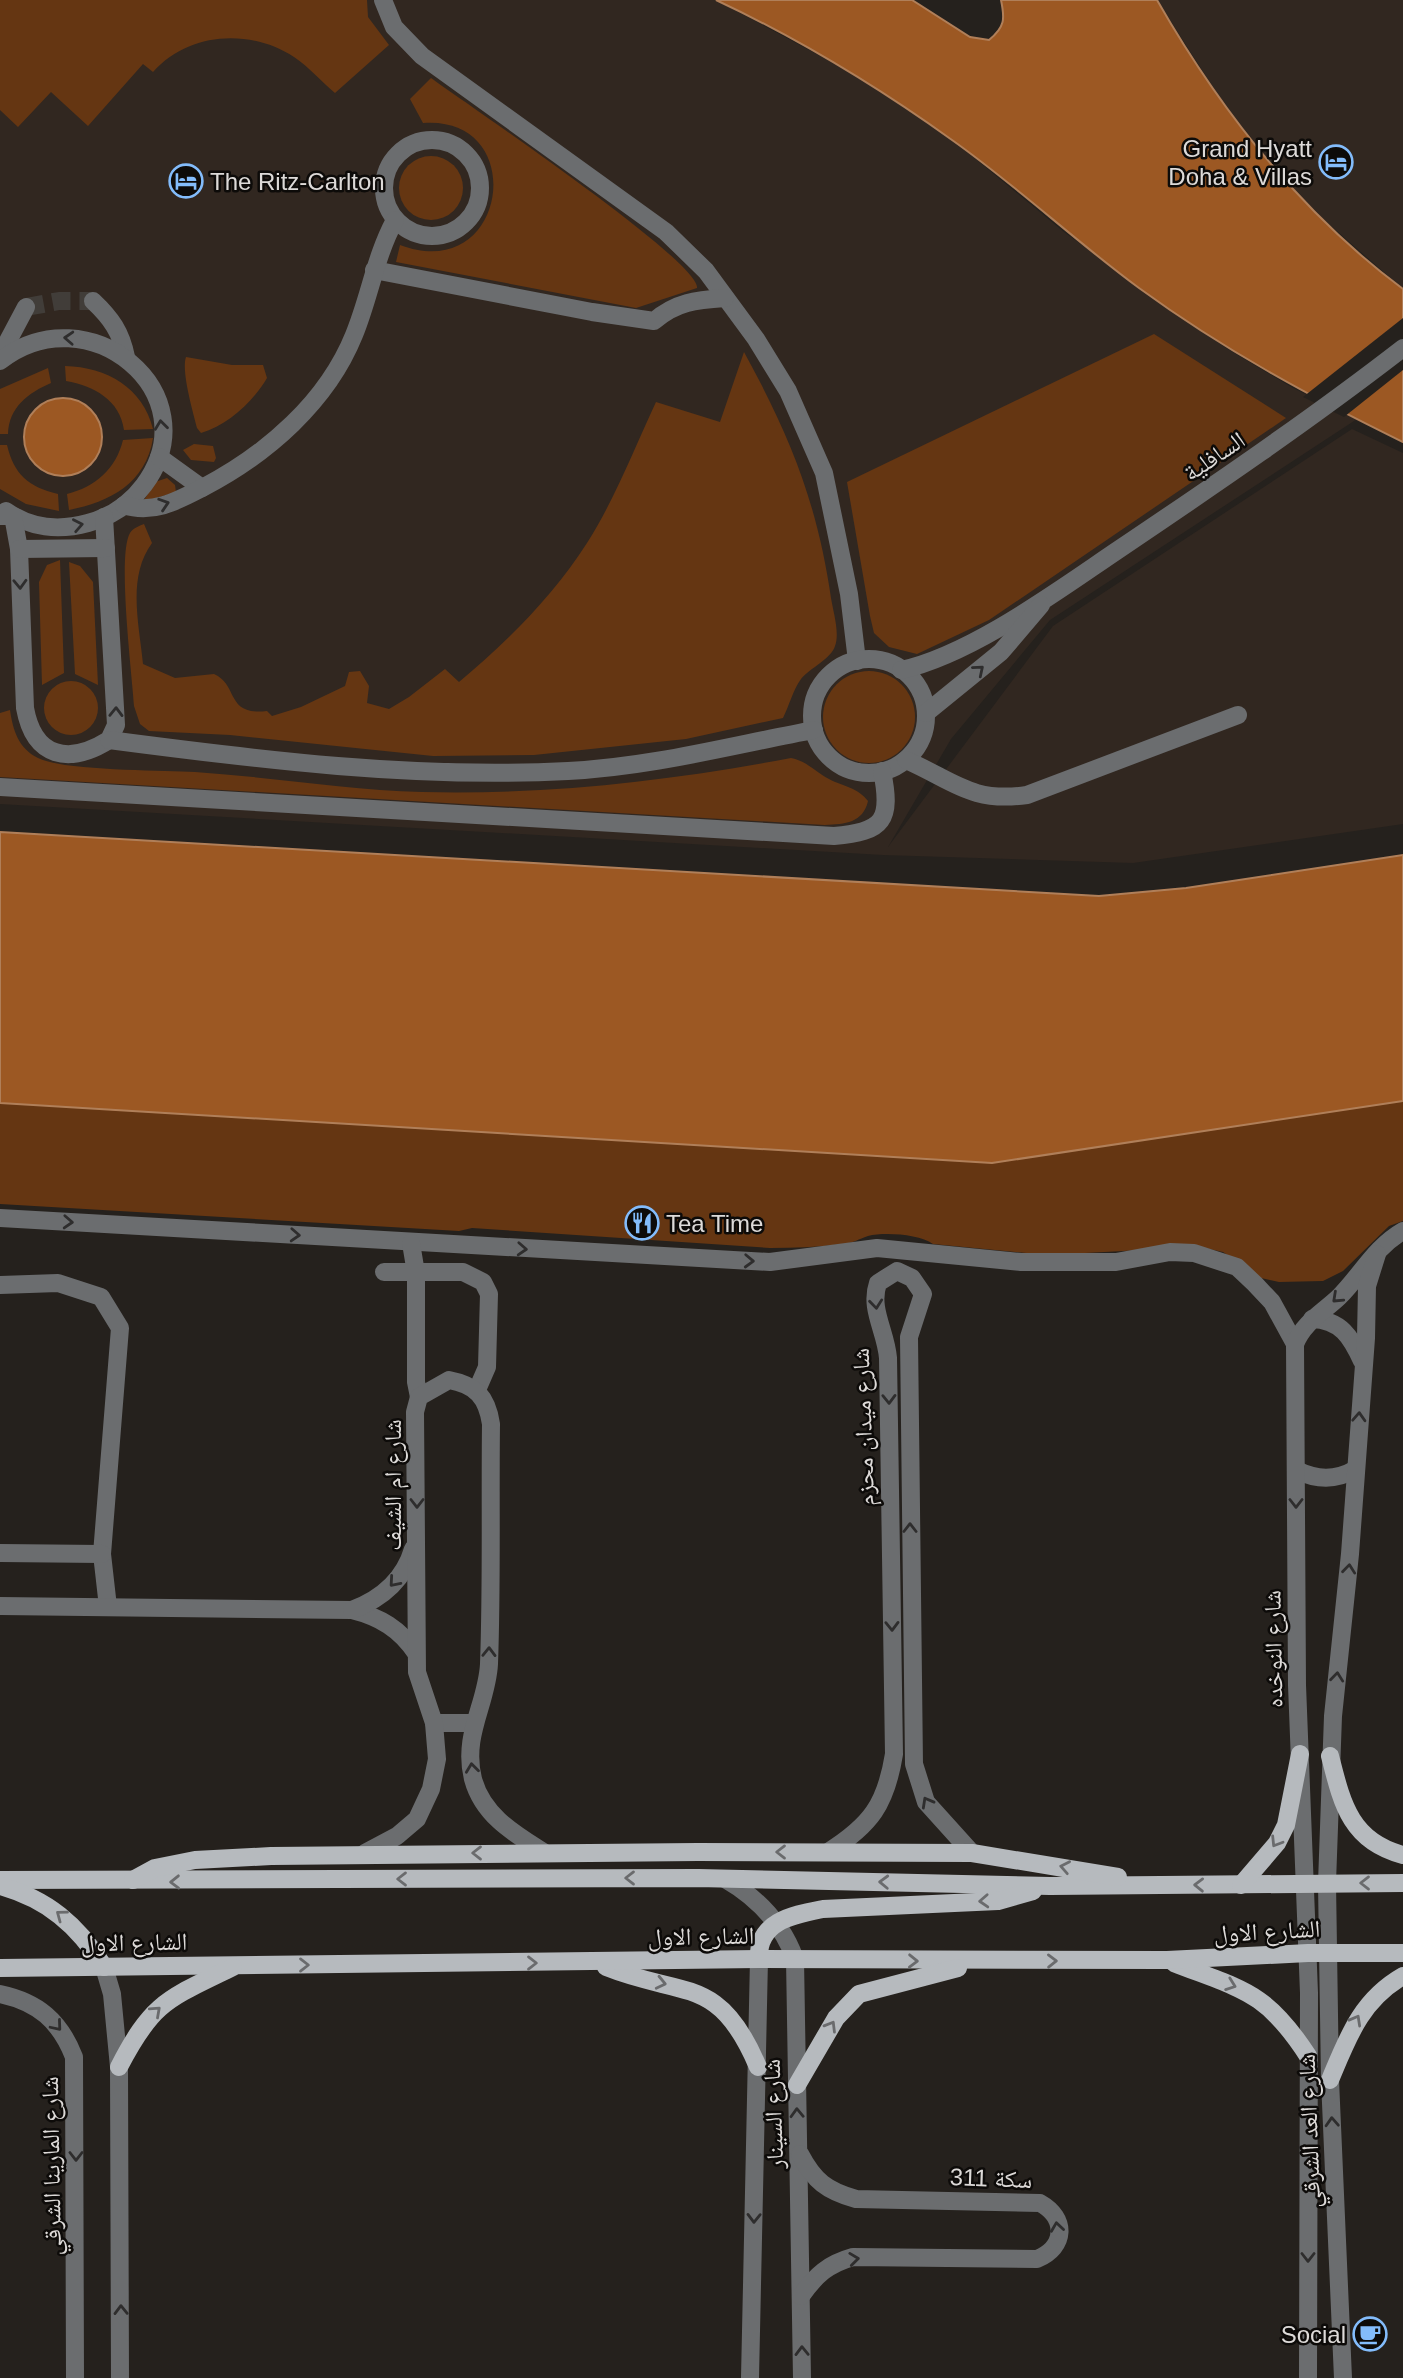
<svg xmlns="http://www.w3.org/2000/svg" width="1403" height="2378" font-family="Arial,'Noto Naskh Arabic',sans-serif">
	<rect width="100%" height="100%" fill="#25211d"/>
	<!-- built -->
	<g fill="#312720">
		<path d="M 0,0 L 716,0 L 854,74 L 954,141 L 1064,232 L 1226,348 L 1293,388 L 1357,419 L 1050,620 L 951,739 L 888,847 L 1053,626 L 1352,429 L 1403,453 L 1403,824 L 1133,863 L 883,855 L 0,804 Z"/>
		<path d="M 1157,0 L 1403,0 L 1403,289 L 1305,203 L 1234,120 Z"/>
	</g>
	<!-- green -->
	<g fill="#653612">
		<path d="M 0,0 L 367,0 L 368,17 L 389,45 L 335,93 C 322,82 309,67 294,57 C 250,28 188,32 153,72 L 143,64 L 88,126 L 51,92 L 18,127 L 0,110 Z"/>
		<path d="M 431,78 C 464,102 701,262 697,288 L 636,308 L 396,262 L 400,245 C 508,286 531,115 423,123 L 410,99 Z"/>
		<circle cx="431" cy="188" r="32"/>
		<path d="M 1154,334 L 1286,418 L 989,620 L 917,654 L 889,647 L 874,633 L 870,616 L 847,482 Z"/>
		<path d="M 744,352 C 790,436 817,502 831,598 C 833,611 840,633 835,646 C 831,659 810,668 801,679 C 793,690 789,706 783,718 L 686,739 L 534,755 L 433,756 L 230,735 L 149,731 L 140,724 L 134,706 C 132,674 117,555 130,533 C 133,528 139,526 144,524 L 152,543 C 127,577 139,624 143,664 L 175,678 L 214,674 C 239,685 225,716 267,711 L 272,716 L 301,707 L 345,686 L 349,672 L 360,671 L 369,686 L 367,703 L 389,709 L 409,697 L 445,669 L 459,682 C 506,643 554,595 587,543 C 615,499 634,449 656,402 L 720,422 Z"/>
		<path d="M 186,357 L 232,365 L 263,365 L 267,378 C 253,402 228,425 201,433 L 197,428 C 193,412 181,371 186,357 Z"/>
		<path d="M 65,366 C 107,367 143,388 153,429 L 124,430 C 120,400 94,386 66,381 Z"/>
		<path d="M 48,368 L 51,383 C 28,393 9,407 8,434 L 0,434 L 0,389 Z"/>
		<path d="M 153,438 C 146,483 110,502 69,510 L 67,494 C 95,487 116,469 123,440 Z"/>
		<path d="M 194,444 L 213,446 L 216,458 L 214,462 L 191,460 L 183,450 Z"/>
		<path d="M 0,445 L 7,445 C 14,474 28,487 58,494 L 59,511 L 26,504 L 0,489 Z"/>
		<path d="M 167,478 L 175,485 L 176,492 L 143,502 L 155,482 Z"/>
		<path d="M 60,560 L 64,673 L 42,685 L 39,582 L 47,565 Z"/>
		<path d="M 69,562 L 80,566 L 93,582 L 98,685 L 75,674 Z"/>
		<circle cx="869" cy="717" r="46"/>
		<circle cx="71" cy="708" r="27"/>
		<path d="M 10,710 C 13,730 18,748 38,758 C 64,771 161,770 195,772 C 271,777 347,790 422,792 C 548,795 668,781 791,758 C 807,761 815,772 829,779 C 844,787 857,787 868,801 C 863,823 845,824 825,825 L 0,777 L 0,713 Z"/>
		<path d="M 1403,1101 L 1403,1221 L 1389,1226 L 1343,1271 L 1323,1281 L 1279,1282 L 1261,1278 L 1223,1252 L 1200,1247 L 1047,1255 L 933,1244 C 919,1234 884,1232 868,1236 C 858,1239 855,1243 842,1244 C 818,1247 794,1248 770,1248 L 472,1228 L 459,1231 L 0,1204 L 0,1103 L 992,1163 Z"/>
	</g>
	<!-- water -->
	<g fill="#9c5823" stroke="#b07f59" stroke-width="2">
		<path d="M 716,0 L 912,0 L 970,37 L 989,40 C 1005,27 1005,19 1001,0 L 1157,0 C 1220,110 1301,213 1403,289 L 1403,442 C 1309,396 1224,350 1139,288 C 1075,241 1017,186 952,140 C 878,87 799,39 716,0 Z"/>
		<circle cx="63" cy="437" r="39"/>
		<path d="M 0,832 L 1099,896 L 1186,888 L 1403,855 L 1403,1101 L 992,1163 L 0,1103 Z"/>
	</g>
	<!-- pier -->
	<path fill="#25211d" d="M 1403,318 L 1403,370 L 1344,417 L 1303,397 Z"/>
	<g fill="none" stroke-linecap="round" stroke-linejoin="round">
		<!-- minor-tunnel -->
		<path stroke="#413d39" stroke-width="18" stroke-dasharray="18 9" stroke-linecap="butt" d="M 26,307 L 59,301 L 93,301"/>
		<!-- minor -->
		<g stroke="#6b6d6f" stroke-width="18">
			<path d="M 383,0 L 394,27 L 422,56 L 666,232 L 706,271 L 756,339 L 788,391 L 824,473 L 849,594 L 857,661"/>
			<circle cx="432" cy="188" r="48"/>
			<path d="M 374,270 L 592,312 L 654,321 C 676,302 696,300 725,298"/>
			<path d="M 93,301 C 111,318 121,332 126,357"/>
			<path d="M 0,356 L 26,307"/>
			<path d="M 0,361 C 87,292 212,393 144,485 C 130,504 110,517 88,523 C 59,531 30,528 6,511"/>
			<path d="M 159,457 L 202,488"/>
			<path d="M 124,505 C 153,515 179,500 204,487 C 267,454 327,402 354,335 C 370,296 375,257 395,220"/>
			<path d="M 0,516 L 13,516 L 19,549 L 25,708 C 34,758 69,765 109,740 L 116,725 L 104,517"/>
			<path d="M 19,549 L 106,548"/>
			<circle cx="869" cy="716" r="57"/>
			<path d="M 901,670 C 970,655 1056,592 1115,552 C 1213,486 1310,420 1403,348"/>
			<path d="M 926,713 L 1001,652 L 1041,605"/>
			<path d="M 109,740 C 261,760 414,779 568,771 C 651,767 733,745 814,730"/>
			<path d="M 906,760 C 954,781 971,803 1027,795 L 1238,715"/>
			<path d="M 0,787 L 834,836 C 884,832 892,820 882,771"/>
			<path d="M 0,1218 L 770,1262 L 877,1248 L 1021,1262 L 1116,1262 L 1170,1252 L 1194,1253 L 1237,1267 L 1255,1284 L 1272,1302 L 1295,1344"/>
			<path d="M 411,1243 L 416,1273 L 416,1382 L 419,1397"/>
			<path d="M 384,1272 L 463,1272 L 483,1282 L 489,1294 L 487,1367 L 477,1390"/>
			<path d="M 0,1285 L 58,1283 L 101,1297 L 120,1328 L 102,1554 L 108,1607"/>
			<path d="M 1312,1319 C 1341,1320 1351,1337 1362,1361"/>
			<path d="M 1296,1470 C 1317,1480 1335,1481 1356,1469"/>
			<path d="M 0,1553 L 102,1554"/>
			<path d="M 0,1606 L 352,1610 C 380,1617 400,1629 416,1653"/>
			<path d="M 352,1610 C 381,1599 404,1580 413,1549"/>
			<path d="M 434,1723 L 473,1723"/>
			<path d="M 828,1852 C 871,1825 886,1804 894,1754 L 888,1358 C 886,1331 869,1309 878,1283 L 897,1271 L 912,1278 L 923,1294 L 909,1337 L 914,1764 L 926,1802 L 972,1853"/>
			<path d="M 365,1853 L 397,1836 L 417,1819 L 431,1789 L 437,1759 L 434,1723 L 417,1672 L 415,1412 L 419,1397 L 449,1380 C 476,1385 487,1397 491,1424 C 490,1504 492,1584 489,1664 C 487,1704 462,1735 473,1779 C 483,1816 515,1834 545,1853"/>
			<path d="M 725,1879 C 758,1898 782,1923 795,1959 L 802,2378"/>
			<path d="M 104,1967 L 112,1994 L 119,2067 L 120,2378"/>
			<path d="M 0,1994 C 38,2002 60,2021 74,2057 L 75,2378"/>
			<path d="M 800,2154 C 814,2181 827,2191 856,2199 L 1040,2203 C 1067,2218 1066,2247 1037,2259 L 853,2257 C 828,2264 816,2275 801,2296"/>
			<path d="M 750,2378 L 759,1959"/>
			<path d="M 1308,2378 L 1309,1993 L 1297,1685 L 1295,1344 C 1304,1322 1322,1313 1339,1297 C 1361,1275 1375,1247 1403,1231"/>
			<path d="M 1343,2378 L 1330,2080 L 1327,1883 L 1333,1716 L 1350,1554 L 1366,1338 L 1367,1286 L 1377,1254"/>
		</g>
		<!-- major -->
		<g stroke="#b6babe" stroke-width="18">
			<path d="M 1330,1756 C 1342,1803 1350,1841 1403,1855"/>
			<path d="M 0,1880 L 698,1878 L 1050,1886 L 1403,1883"/>
			<path d="M 133,1880 L 155,1868 L 195,1860 L 271,1856 L 698,1852 L 972,1853 L 1118,1877"/>
			<path d="M 1241,1885 L 1277,1843 L 1286,1825 L 1300,1754"/>
			<path d="M 0,1886 C 47,1899 78,1925 104,1967"/>
			<path d="M 759,1959 C 757,1921 793,1915 823,1909 L 998,1901 L 1033,1891"/>
			<path d="M 1174,1963 C 1243,1990 1266,1991 1308,2056"/>
			<path d="M 606,1967 C 683,1998 719,1974 758,2067"/>
			<path d="M 0,1968 L 759,1959 L 1167,1960 L 1308,1953 L 1403,1953"/>
			<path d="M 119,2067 C 153,2001 168,1999 233,1967"/>
			<path d="M 1330,2080 C 1348,2037 1361,2000 1403,1976"/>
			<path d="M 797,2085 L 836,2018 L 859,1994 L 958,1968"/>
		</g>
	</g>
	<!-- one-way arrows -->
	<defs><path id="oneway-chevron" d="M-2-3.5L2.5 0L-2 3.5" fill="none" stroke-width="1.6" stroke-linecap="round" stroke-linejoin="round" transform="scale(1.75)"/></defs>
	<g stroke="#2e2d2d">
		<use href="#oneway-chevron" transform="translate(69 338) rotate(-177)"/>
		<use href="#oneway-chevron" transform="translate(161 425) rotate(-97)"/>
		<use href="#oneway-chevron" transform="translate(164 504) rotate(-18)"/>
		<use href="#oneway-chevron" transform="translate(78 525) rotate(-11)"/>
		<use href="#oneway-chevron" transform="translate(20 584) rotate(88)"/>
		<use href="#oneway-chevron" transform="translate(979 670) rotate(-40)"/>
		<use href="#oneway-chevron" transform="translate(116 712) rotate(-89)"/>
		<use href="#oneway-chevron" transform="translate(68 1222) rotate(3)"/>
		<use href="#oneway-chevron" transform="translate(295 1235) rotate(3)"/>
		<use href="#oneway-chevron" transform="translate(522 1249) rotate(3)"/>
		<use href="#oneway-chevron" transform="translate(749 1261) rotate(2)"/>
		<use href="#oneway-chevron" transform="translate(1337 1298) rotate(137)"/>
		<use href="#oneway-chevron" transform="translate(876 1304) rotate(84)"/>
		<use href="#oneway-chevron" transform="translate(889 1399) rotate(89)"/>
		<use href="#oneway-chevron" transform="translate(1359 1417) rotate(-87)"/>
		<use href="#oneway-chevron" transform="translate(417 1503) rotate(90)"/>
		<use href="#oneway-chevron" transform="translate(1296 1503) rotate(90)"/>
		<use href="#oneway-chevron" transform="translate(910 1528) rotate(-90)"/>
		<use href="#oneway-chevron" transform="translate(1349 1569) rotate(-84)"/>
		<use href="#oneway-chevron" transform="translate(394 1582) rotate(131)"/>
		<use href="#oneway-chevron" transform="translate(892 1626) rotate(89)"/>
		<use href="#oneway-chevron" transform="translate(489 1652) rotate(-89)"/>
		<use href="#oneway-chevron" transform="translate(1337 1677) rotate(-84)"/>
		<use href="#oneway-chevron" transform="translate(472 1768) rotate(-97)"/>
		<use href="#oneway-chevron" transform="translate(927 1802) rotate(-119)"/>
		<use href="#oneway-chevron" transform="translate(57 2026) rotate(50)"/>
		<use href="#oneway-chevron" transform="translate(797 2113) rotate(-92)"/>
		<use href="#oneway-chevron" transform="translate(1332 2122) rotate(-93)"/>
		<use href="#oneway-chevron" transform="translate(76 2156) rotate(90)"/>
		<use href="#oneway-chevron" transform="translate(754 2218) rotate(91)"/>
		<use href="#oneway-chevron" transform="translate(1057 2227) rotate(-98)"/>
		<use href="#oneway-chevron" transform="translate(1308 2257) rotate(90)"/>
		<use href="#oneway-chevron" transform="translate(854 2259) rotate(-7)"/>
		<use href="#oneway-chevron" transform="translate(121 2310) rotate(-91)"/>
		<use href="#oneway-chevron" transform="translate(802 2351) rotate(-91)"/>
	</g>
	<g stroke="#6a6b6d">
		<use href="#oneway-chevron" transform="translate(1276 1842) rotate(122)"/>
		<use href="#oneway-chevron" transform="translate(781 1852) rotate(180)"/>
		<use href="#oneway-chevron" transform="translate(477 1853) rotate(180)"/>
		<use href="#oneway-chevron" transform="translate(1065 1867) rotate(-169)"/>
		<use href="#oneway-chevron" transform="translate(630 1878) rotate(180)"/>
		<use href="#oneway-chevron" transform="translate(402 1879) rotate(180)"/>
		<use href="#oneway-chevron" transform="translate(175 1882) rotate(179)"/>
		<use href="#oneway-chevron" transform="translate(884 1882) rotate(-178)"/>
		<use href="#oneway-chevron" transform="translate(1365 1883) rotate(-180)"/>
		<use href="#oneway-chevron" transform="translate(1199 1885) rotate(-179)"/>
		<use href="#oneway-chevron" transform="translate(984 1901) rotate(177)"/>
		<use href="#oneway-chevron" transform="translate(61 1915) rotate(-143)"/>
		<use href="#oneway-chevron" transform="translate(913 1961) rotate(1)"/>
		<use href="#oneway-chevron" transform="translate(1052 1961) rotate(-1)"/>
		<use href="#oneway-chevron" transform="translate(532 1963)"/>
		<use href="#oneway-chevron" transform="translate(304 1965)"/>
		<use href="#oneway-chevron" transform="translate(661 1983) rotate(13)"/>
		<use href="#oneway-chevron" transform="translate(1231 1985) rotate(20)"/>
		<use href="#oneway-chevron" transform="translate(156 2011) rotate(-42)"/>
		<use href="#oneway-chevron" transform="translate(1356 2020) rotate(-61)"/>
		<use href="#oneway-chevron" transform="translate(831 2026) rotate(-59)"/>
	</g>
	<!-- icons -->
	<defs>
		<symbol id="hotel-ring" viewBox="-11 -11 22 22"><circle r="9.5" fill="#0d0b09" stroke="#83bcfb" stroke-width="1.5"/><path d="M-6-4.5h1.5V1H6V5H4.5V3h-9V5H-6ZM-4 0a1.8 1.8 0 1 1 3.6 0ZM.5 0V-2.5h3Q6-2.5 6 0Z" fill="#83bcfb"/></symbol>
		<symbol id="restaurant-ring" viewBox="-11 -11 22 22"><circle r="9.5" fill="#0d0b09" stroke="#83bcfb" stroke-width="1.5"/><path d="M-5-6h1v4h1v-4h1v4h1v-4h1v5L-1.5 .5V6h-2V.5L-5-1ZM5-6V6H3V1.5H1.5Q1.5-4 5-6Z" fill="#83bcfb"/></symbol>
		<symbol id="cafe-ring" viewBox="-11 -11 22 22"><circle r="9.5" fill="#0d0b09" stroke="#83bcfb" stroke-width="1.5"/><path d="M-5.5-4.5H6V0H3Q3 3.5 0 3.5H-2.5Q-5.5 3.5-5.5 0ZM3-3.2v2h1.7v-2ZM-6 4.5H4V6H-6Z" fill="#83bcfb"/></symbol>
	</defs>
	<g fill-rule="evenodd">
		<use href="#hotel-ring" x="1317" y="143" width="38" height="38"/>
		<use href="#hotel-ring" x="167" y="162" width="38" height="38"/>
		<use href="#restaurant-ring" x="623" y="1204" width="38" height="38"/>
		<use href="#cafe-ring" x="1351" y="2315" width="38" height="38"/>
	</g>
	<g text-anchor="middle" dominant-baseline="central" stroke-width="5" stroke-linejoin="round" paint-order="stroke">
		<!-- poi labels -->
		<g font-size="24" fill="#dddad8" stroke="#0d0b09" text-anchor="end">
			<text x="1312" y="148">Grand Hyatt<tspan x="1312" dy="28">Doha &amp; Villas</tspan></text>
			<text x="210" y="181" text-anchor="start">The Ritz-Carlton</text>
			<text x="666" y="1223" text-anchor="start">Tea Time</text>
			<text x="1346" y="2334">Social</text>
		</g>
		<!-- street labels -->
		<g font-size="24" fill="#dddad8" stroke="#0d0b09">
			<text transform="translate(1214 456) rotate(-34)">السافلية</text>
			<text transform="translate(863 1427) rotate(-92)">شارع ميدان محزم</text>
			<text transform="translate(392 1485) rotate(-90)">شارع ام الشيف</text>
			<text transform="translate(1273 1649) rotate(-91)">شارع النوخده</text>
			<text transform="translate(1267 1931) rotate(-3)">الشارع الاول</text>
			<text transform="translate(701 1936) rotate(-1)">الشارع الاول</text>
			<text transform="translate(134 1942) rotate(-1)">الشارع الاول</text>
			<text transform="translate(773 2114) rotate(-92)">شارع السينار</text>
			<text transform="translate(1309 2131) rotate(-92)">شارع العد الشرقي</text>
			<text transform="translate(51 2166) rotate(-91)">شارع المارينا الشرقي</text>
			<text transform="translate(991 2178) rotate(2)">سكة 311</text>
		</g>
	</g>
</svg>
